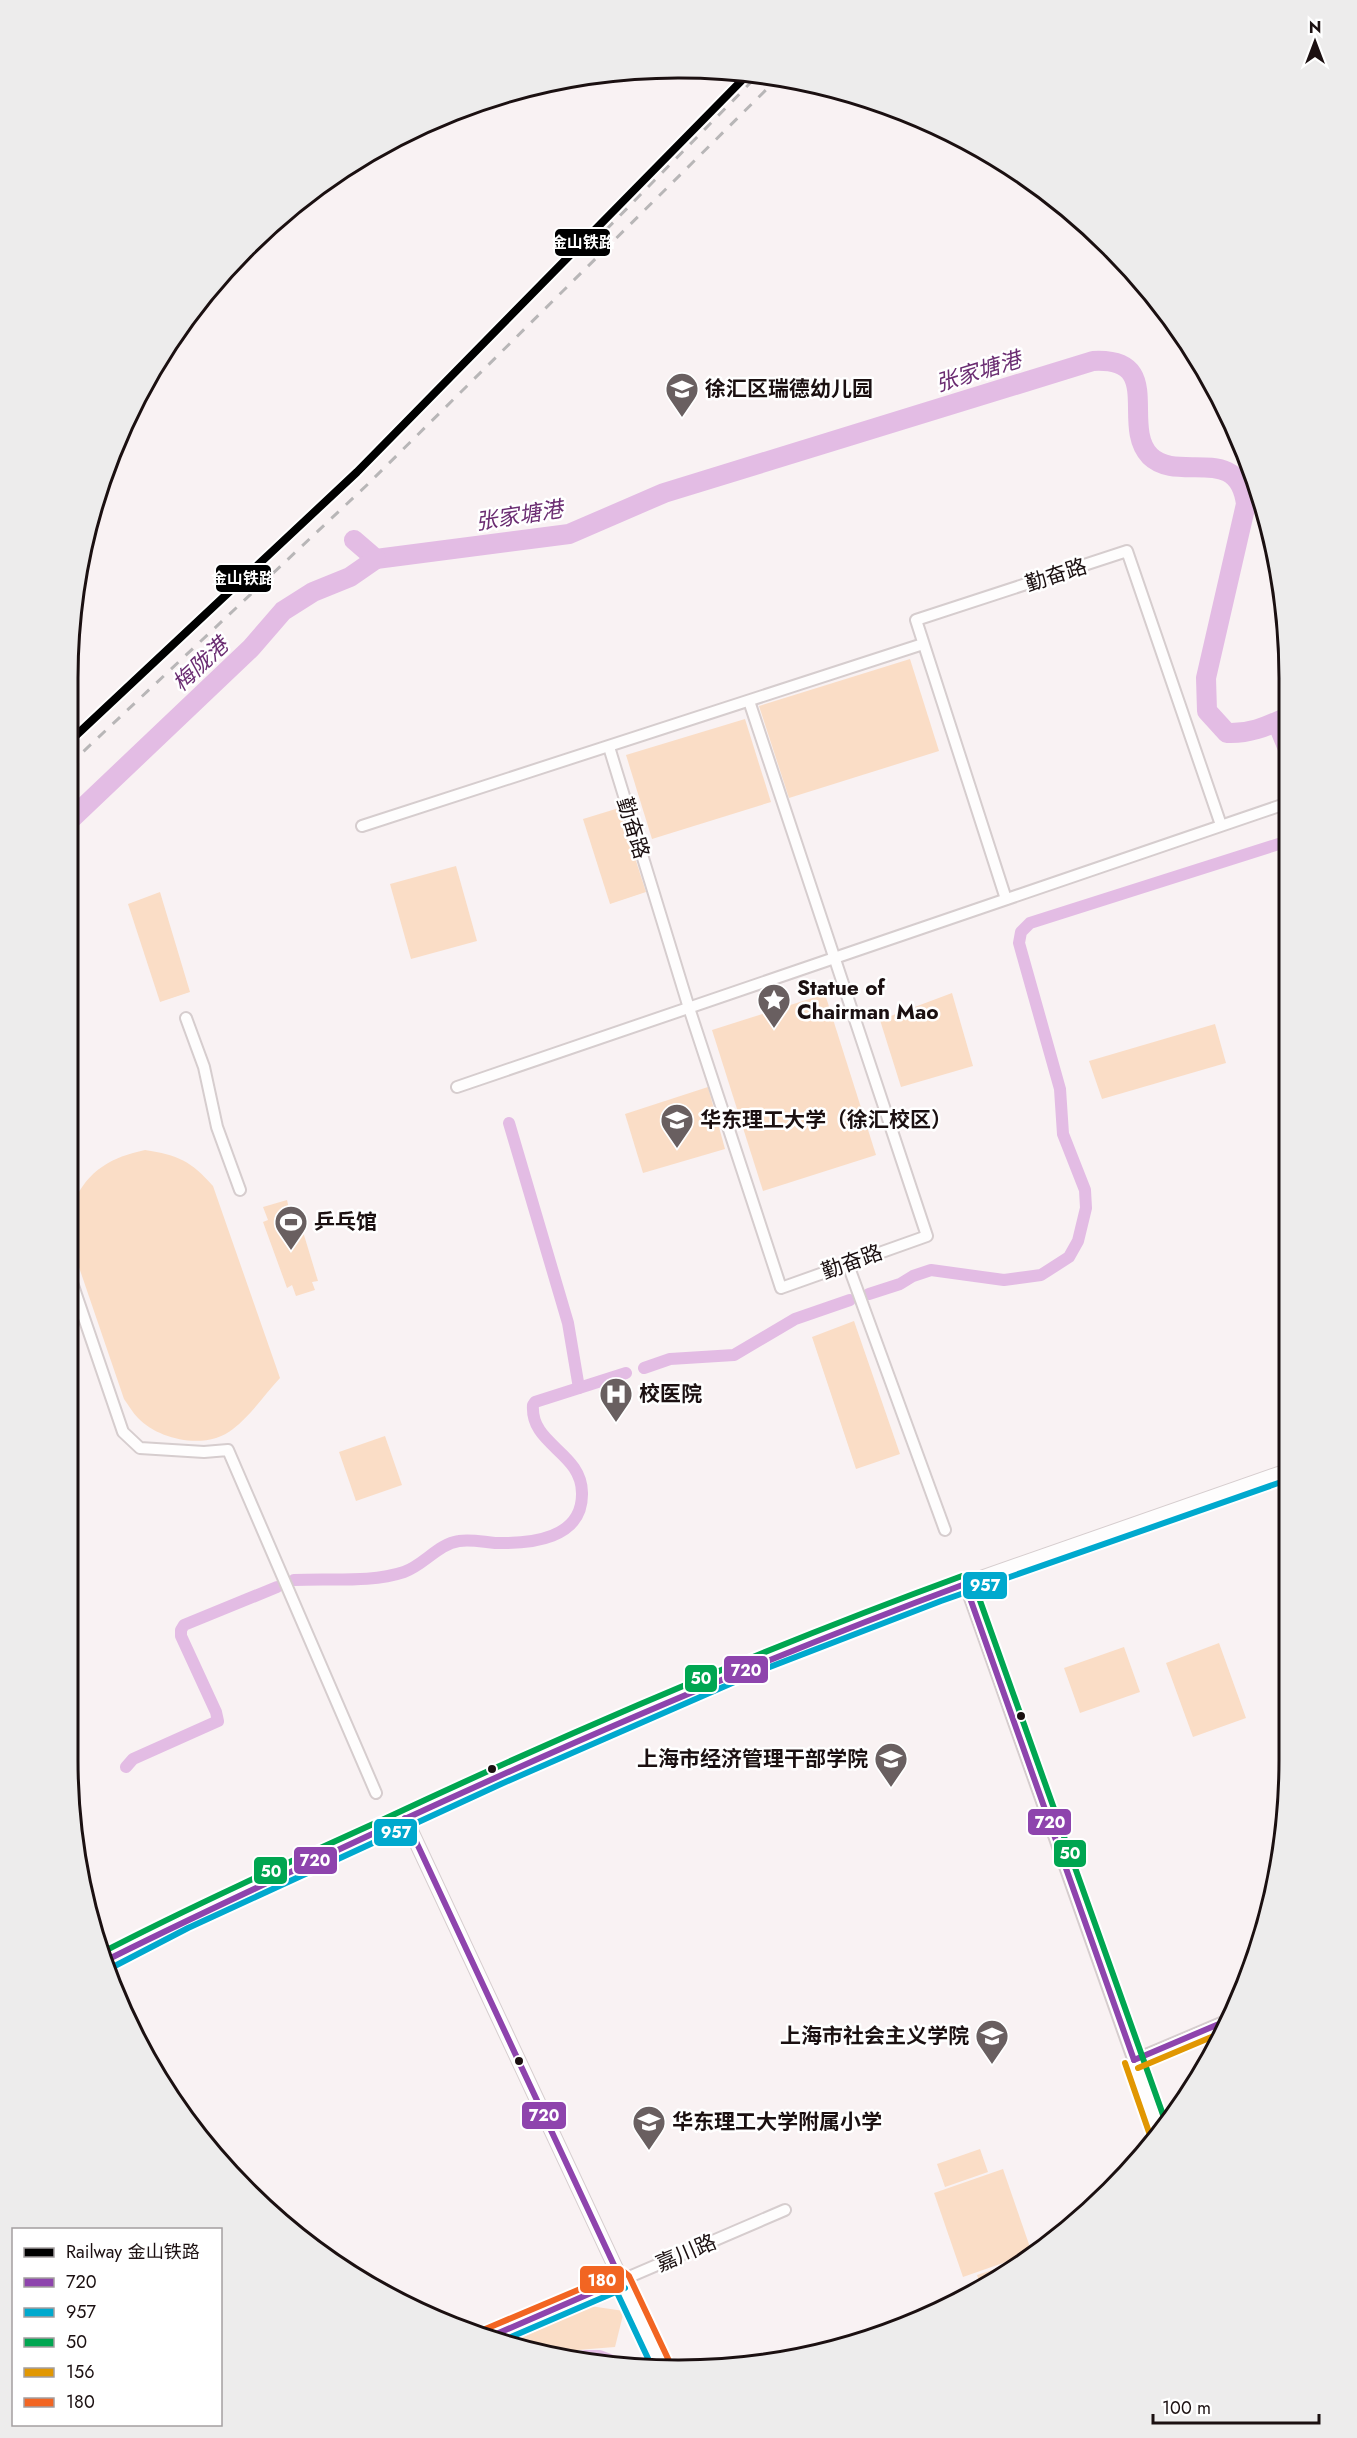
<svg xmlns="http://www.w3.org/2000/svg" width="1357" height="2438" font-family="Jost,'Noto Sans SC',sans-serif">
	<rect width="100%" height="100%" fill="#f9f2f3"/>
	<!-- green -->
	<g fill="#faddc6">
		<path d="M 910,659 L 939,751 L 789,798 L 759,706 Z"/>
		<path d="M 745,719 L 771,802 L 652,839 L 626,755 Z"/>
		<path d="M 619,808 L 646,892 L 610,904 L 583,819 Z"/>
		<path d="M 456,866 L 477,941 L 411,959 L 390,884 Z"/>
		<path d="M 160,892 L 190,992 L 160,1002 L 128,904 Z"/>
		<path d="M 952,993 L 973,1066 L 901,1087 L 880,1020 Z"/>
		<path d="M 825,994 L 876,1155 L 763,1191 L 712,1030 Z"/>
		<path d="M 1215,1024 L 1226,1063 L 1102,1099 L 1089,1061 Z"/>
		<path d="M 708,1087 L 725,1149 L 643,1173 L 625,1114 Z"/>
		<path d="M 145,1150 C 178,1155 191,1161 213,1186 L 280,1378 C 265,1394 251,1415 233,1429 C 208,1450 160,1441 138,1418 C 133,1413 129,1406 124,1399 L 68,1235 L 68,1204 L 74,1202 C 88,1170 112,1157 145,1150 Z"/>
		<path d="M 287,1200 L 290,1213 L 297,1212 L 318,1281 L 312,1282 L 315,1290 L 296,1296 L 292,1285 L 287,1288 L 263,1222 L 268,1220 L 263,1207 Z"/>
		<path d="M 854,1321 L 900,1454 L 856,1469 L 812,1337 Z"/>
		<path d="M 385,1436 L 402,1485 L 356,1501 L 339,1452 Z"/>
		<path d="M 1219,1643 L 1246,1718 L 1193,1737 L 1166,1663 Z"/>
		<path d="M 1124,1647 L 1140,1692 L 1080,1713 L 1064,1668 Z"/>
		<path d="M 980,2149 L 988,2172 L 945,2187 L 937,2164 Z"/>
		<path d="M 1003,2169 L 1032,2253 L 963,2277 L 934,2193 Z"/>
		<path d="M 1020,2261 L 1021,2265 L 1018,2268 L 981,2287 L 977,2275 Z"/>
		<path d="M 590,2306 L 624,2311 L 615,2347 L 577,2350 L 561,2356 L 506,2345 Z"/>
	</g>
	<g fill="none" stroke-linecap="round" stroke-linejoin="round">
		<!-- canal -->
		<g stroke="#e3bce4" stroke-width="12">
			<path d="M 1273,723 L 1285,752"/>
			<path d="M 509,1123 L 568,1323 L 579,1388"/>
			<path d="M 869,1294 L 900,1284 L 913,1276 L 931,1270 L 1004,1280 L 1041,1275 L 1069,1257 L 1078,1241 L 1086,1208 L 1085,1190 L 1063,1134 L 1060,1089 L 1019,943 L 1021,932 L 1030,923 L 1285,842"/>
			<path d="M 644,1368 L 670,1359 L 734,1355 L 795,1319 L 850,1300"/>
			<path d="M 294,1580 C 329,1578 371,1583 404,1572 C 424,1565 438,1544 459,1541 C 471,1539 483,1542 495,1543 C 531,1544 583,1539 582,1493 C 582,1452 530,1445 533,1405 L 535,1402 L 626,1373"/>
			<path d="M 126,1767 L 133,1759 L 218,1721 L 216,1712 L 181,1636 L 181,1630 L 184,1625 L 277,1587"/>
		</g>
		<!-- river -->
		<g stroke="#e3bce4" stroke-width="20">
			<path d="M 354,540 L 376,559 L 569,534 L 664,493 L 1093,361 C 1166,357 1120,425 1150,456 C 1178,484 1238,442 1246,504 L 1206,678 L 1207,711 L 1227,733 C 1249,734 1265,727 1285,718"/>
			<path d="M 69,821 L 251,648 L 283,611 L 313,592 L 350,577 L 376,559"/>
			<path d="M 585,2360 L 599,2360 L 612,2365"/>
		</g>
		<defs>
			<g id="street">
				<path d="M 609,747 L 689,1008 L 781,1288 L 927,1236 L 749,701"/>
				<path d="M 362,826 L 923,644"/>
				<path d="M 1006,899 L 916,620 L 1127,551 L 1221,825"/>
				<path d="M 186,1018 L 204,1067 L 217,1127 L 240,1190"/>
				<path d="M 457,1087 L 1285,804"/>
				<path d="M 847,1262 L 945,1530"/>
				<path d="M 68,1271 L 123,1432 L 140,1448 L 204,1452 L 228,1450 L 376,1793"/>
				<path d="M 965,1584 L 1160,2135"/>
				<path d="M 1134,2060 L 1226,2021"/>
				<path d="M 487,2338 L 785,2210"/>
			</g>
			<g id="secondary">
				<path d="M 405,1818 L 663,2369"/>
				<path d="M 103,1962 L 184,1920 L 497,1776 L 759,1662 L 938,1593 L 1287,1471"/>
			</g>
		</defs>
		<!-- street casing -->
		<use href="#street" stroke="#d6cdce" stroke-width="14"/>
		<!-- secondary casing -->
		<use href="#secondary" stroke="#d6cdce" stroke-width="16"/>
		<!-- street -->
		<use href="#street" stroke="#fefdfd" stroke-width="10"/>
		<!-- secondary -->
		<use href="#secondary" stroke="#fefdfd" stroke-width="14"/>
		<!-- rail -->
		<g stroke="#b8b6b7" stroke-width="3" stroke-dasharray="10 10" stroke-linecap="butt">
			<path d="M 592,244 L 760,73"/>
			<path d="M 69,765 L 368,484 L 779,77"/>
		</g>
		<defs>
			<g id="bus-1">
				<path d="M 965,1584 L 1134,2060"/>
				<path d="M 405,1818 L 621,2280 L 487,2338"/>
				<path d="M 103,1962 C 196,1915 291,1872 385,1828 C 576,1740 768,1657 965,1584"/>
				<path d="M 1134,2060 L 1226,2021"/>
			</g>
			<g id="bus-2">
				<path d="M 107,1970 L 188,1928 L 501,1784 L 762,1670 L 941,1601 L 1287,1480"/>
				<path d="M 613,2284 L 653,2369"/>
				<path d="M 499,2342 L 625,2288"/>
			</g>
			<g id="bus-3">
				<path d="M 973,1581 L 1167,2126"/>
				<path d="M 99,1954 C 192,1906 287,1863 382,1820 C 572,1731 765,1648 962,1576"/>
			</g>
			<g id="bus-4">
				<path d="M 1125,2063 L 1151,2138"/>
				<path d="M 1138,2068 L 1221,2033"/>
			</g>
			<path id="bus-5" d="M 483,2330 L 623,2271 L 629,2276 L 671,2365"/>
		</defs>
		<!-- bus-1 casing -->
		<use href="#bus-1" stroke="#fff" stroke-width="10"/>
		<!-- bus-2 casing -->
		<use href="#bus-2" stroke="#fff" stroke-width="10"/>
		<!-- bus-3 casing -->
		<use href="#bus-3" stroke="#fff" stroke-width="10"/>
		<!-- bus-4 casing -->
		<use href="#bus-4" stroke="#fff" stroke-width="10"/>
		<!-- bus-5 casing -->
		<use href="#bus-5" stroke="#fff" stroke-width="10"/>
		<!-- bus-1 -->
		<use href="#bus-1" stroke="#8e44ad" stroke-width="6"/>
		<!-- bus-2 -->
		<use href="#bus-2" stroke="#00a9ce" stroke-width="6"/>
		<!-- bus-3 -->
		<use href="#bus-3" stroke="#00a651" stroke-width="6"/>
		<!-- bus-4 -->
		<use href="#bus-4" stroke="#e19702" stroke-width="6"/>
		<!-- bus-5 -->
		<use href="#bus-5" stroke="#f26522" stroke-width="6"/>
		<defs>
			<path id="rail-1" d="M 69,742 L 357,472 L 750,72"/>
		</defs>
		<!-- rail-1 casing -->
		<use href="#rail-1" stroke="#fff" stroke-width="12"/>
		<!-- rail-1 -->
		<use href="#rail-1" stroke="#000" stroke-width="8"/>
	</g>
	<!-- icons -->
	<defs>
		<symbol id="school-pin" viewBox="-11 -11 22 30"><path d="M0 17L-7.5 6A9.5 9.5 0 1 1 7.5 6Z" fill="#695f60" stroke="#fff"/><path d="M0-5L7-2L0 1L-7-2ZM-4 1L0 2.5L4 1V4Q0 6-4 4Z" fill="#fff"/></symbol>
		<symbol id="sight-pin" viewBox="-11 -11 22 30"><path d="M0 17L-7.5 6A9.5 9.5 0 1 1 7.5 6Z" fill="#695f60" stroke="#fff"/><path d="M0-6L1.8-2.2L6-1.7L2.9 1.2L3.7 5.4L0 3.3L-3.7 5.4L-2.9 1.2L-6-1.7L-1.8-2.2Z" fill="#fff"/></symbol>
		<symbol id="university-pin" viewBox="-11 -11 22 30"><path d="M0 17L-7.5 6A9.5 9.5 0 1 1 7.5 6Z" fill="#695f60" stroke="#fff"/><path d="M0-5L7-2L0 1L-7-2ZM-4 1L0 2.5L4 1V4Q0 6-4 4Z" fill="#fff"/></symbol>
		<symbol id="stadium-pin" viewBox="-11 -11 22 30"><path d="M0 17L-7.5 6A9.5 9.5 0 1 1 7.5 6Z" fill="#695f60" stroke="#fff"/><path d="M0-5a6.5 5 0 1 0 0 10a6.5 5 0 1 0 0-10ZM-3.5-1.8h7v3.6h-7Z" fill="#fff"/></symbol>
		<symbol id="hospital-pin" viewBox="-11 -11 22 30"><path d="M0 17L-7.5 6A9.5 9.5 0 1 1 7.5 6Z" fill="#695f60" stroke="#fff"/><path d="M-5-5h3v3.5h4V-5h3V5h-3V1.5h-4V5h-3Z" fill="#fff"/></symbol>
	</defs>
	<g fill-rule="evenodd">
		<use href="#school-pin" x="663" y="370" width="38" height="52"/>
		<use href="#sight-pin" x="755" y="981" width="38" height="52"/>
		<use href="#university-pin" x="658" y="1101" width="38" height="52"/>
		<use href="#stadium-pin" x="272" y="1203" width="38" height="52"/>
		<use href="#hospital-pin" x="597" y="1375" width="38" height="52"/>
		<use href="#school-pin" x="872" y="1740" width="38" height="52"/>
		<use href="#school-pin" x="973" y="2017" width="38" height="52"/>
		<use href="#school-pin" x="630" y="2103" width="38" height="52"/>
	</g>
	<!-- markers -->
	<g fill="#1b1011" stroke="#fff" stroke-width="2">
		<circle cx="1021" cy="1716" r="5"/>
		<circle cx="492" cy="1769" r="5"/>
		<circle cx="519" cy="2061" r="5"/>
	</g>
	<g text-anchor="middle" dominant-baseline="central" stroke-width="5" stroke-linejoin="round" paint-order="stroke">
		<!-- poi labels -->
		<g font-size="21" font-weight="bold" fill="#1b1011" stroke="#fff" text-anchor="start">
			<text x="705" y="389">徐汇区瑞德幼儿园</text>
			<text x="797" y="988">Statue of<tspan x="797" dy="24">Chairman Mao</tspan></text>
			<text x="700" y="1120">华东理工大学（徐汇校区）</text>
			<text x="314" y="1222">乒乓馆</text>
			<text x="639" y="1394">校医院</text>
			<text x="868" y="1759" text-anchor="end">上海市经济管理干部学院</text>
			<text x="969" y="2036" text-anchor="end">上海市社会主义学院</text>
			<text x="672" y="2122">华东理工大学附属小学</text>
		</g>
		<!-- street labels -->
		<g font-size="21" fill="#1b1011" stroke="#fff">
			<text transform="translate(1056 575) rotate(-18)">勤奋路</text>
			<text transform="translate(633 828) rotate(73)">勤奋路</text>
			<text transform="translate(852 1262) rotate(-20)">勤奋路</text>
			<text transform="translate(686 2253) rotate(-23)">嘉川路</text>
		</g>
		<!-- water labels -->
		<g font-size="22" font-style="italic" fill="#6b2d72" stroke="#fff">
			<text transform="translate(978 371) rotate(-17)">张家塘港</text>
			<text transform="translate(519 515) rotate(-9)">张家塘港</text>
			<text transform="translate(200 664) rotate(-43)">梅陇港</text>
		</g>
	</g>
	<!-- crop -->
	<path d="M0 0H1357V2438H0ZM678 78H679A600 600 0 0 1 1279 678V1760A600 600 0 0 1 679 2360H678A600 600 0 0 1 78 1760V678A600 600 0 0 1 678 78Z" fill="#edecec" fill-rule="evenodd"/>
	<path fill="none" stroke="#1b1011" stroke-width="3" d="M678 78H679A600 600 0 0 1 1279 678V1760A600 600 0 0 1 679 2360H678A600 600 0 0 1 78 1760V678A600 600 0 0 1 678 78Z"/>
	<g stroke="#fff" stroke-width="2">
		<rect x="554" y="228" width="57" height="29" rx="6" fill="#000"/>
		<rect x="215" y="564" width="57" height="29" rx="6" fill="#000"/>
		<rect x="962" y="1571" width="46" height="29" rx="6" fill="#00a9ce"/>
		<rect x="723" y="1655" width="46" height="29" rx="6" fill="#8e44ad"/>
		<rect x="684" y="1664" width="34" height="29" rx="6" fill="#00a651"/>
		<rect x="1027" y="1808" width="45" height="28" rx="6" fill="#8e44ad"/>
		<rect x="373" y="1818" width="45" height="29" rx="6" fill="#00a9ce"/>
		<rect x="1053" y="1839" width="34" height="29" rx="6" fill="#00a651"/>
		<rect x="293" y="1846" width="45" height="29" rx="6" fill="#8e44ad"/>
		<rect x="253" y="1856" width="35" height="29" rx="6" fill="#00a651"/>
		<rect x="521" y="2101" width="46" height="29" rx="6" fill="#8e44ad"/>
		<rect x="579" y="2265" width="46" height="29" rx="6" fill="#f26522"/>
	</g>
	<g font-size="16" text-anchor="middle" font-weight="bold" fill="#fff">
		<text x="583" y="248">金山铁路</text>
		<text x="243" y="584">金山铁路</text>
		<text x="985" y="1591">957</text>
		<text x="746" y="1676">720</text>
		<text x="701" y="1684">50</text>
		<text x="1050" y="1828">720</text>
		<text x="396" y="1838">957</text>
		<text x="1070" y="1859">50</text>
		<text x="315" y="1866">720</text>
		<text x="271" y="1877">50</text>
		<text x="544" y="2121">720</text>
		<text x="602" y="2286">180</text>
	</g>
	<!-- legend -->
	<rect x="12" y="2228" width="210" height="198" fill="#ffffff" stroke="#a49fa0" stroke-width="1.5"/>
	<rect x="24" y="2248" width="30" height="9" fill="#000000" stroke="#a49fa0" stroke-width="1.5"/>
	<text x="66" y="2258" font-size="18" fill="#1b1011">Railway 金山铁路</text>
	<rect x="24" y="2278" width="30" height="9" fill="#8e44ad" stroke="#a49fa0" stroke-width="1.5"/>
	<text x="66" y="2288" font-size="18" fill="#1b1011">720</text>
	<rect x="24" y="2308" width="30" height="9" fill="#00a9ce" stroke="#a49fa0" stroke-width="1.5"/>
	<text x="66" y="2318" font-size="18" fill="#1b1011">957</text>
	<rect x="24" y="2338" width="30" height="9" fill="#00a651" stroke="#a49fa0" stroke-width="1.5"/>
	<text x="66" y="2348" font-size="18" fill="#1b1011">50</text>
	<rect x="24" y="2368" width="30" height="9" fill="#e19702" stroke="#a49fa0" stroke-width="1.5"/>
	<text x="66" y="2378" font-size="18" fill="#1b1011">156</text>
	<rect x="24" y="2398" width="30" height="9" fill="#f26522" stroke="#a49fa0" stroke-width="1.5"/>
	<text x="66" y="2408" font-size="18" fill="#1b1011">180</text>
	<!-- north arrow -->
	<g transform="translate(1315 42)" stroke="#ffffff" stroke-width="4.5" paint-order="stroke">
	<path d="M0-4.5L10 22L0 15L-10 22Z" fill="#1b1011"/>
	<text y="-9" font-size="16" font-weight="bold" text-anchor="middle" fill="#1b1011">N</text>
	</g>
	<!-- scale -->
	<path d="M1153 2414v9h166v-9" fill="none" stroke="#1b1011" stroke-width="3"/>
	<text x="1162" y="2414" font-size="18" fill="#1b1011" stroke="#ffffff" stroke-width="4.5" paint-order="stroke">100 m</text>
</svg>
